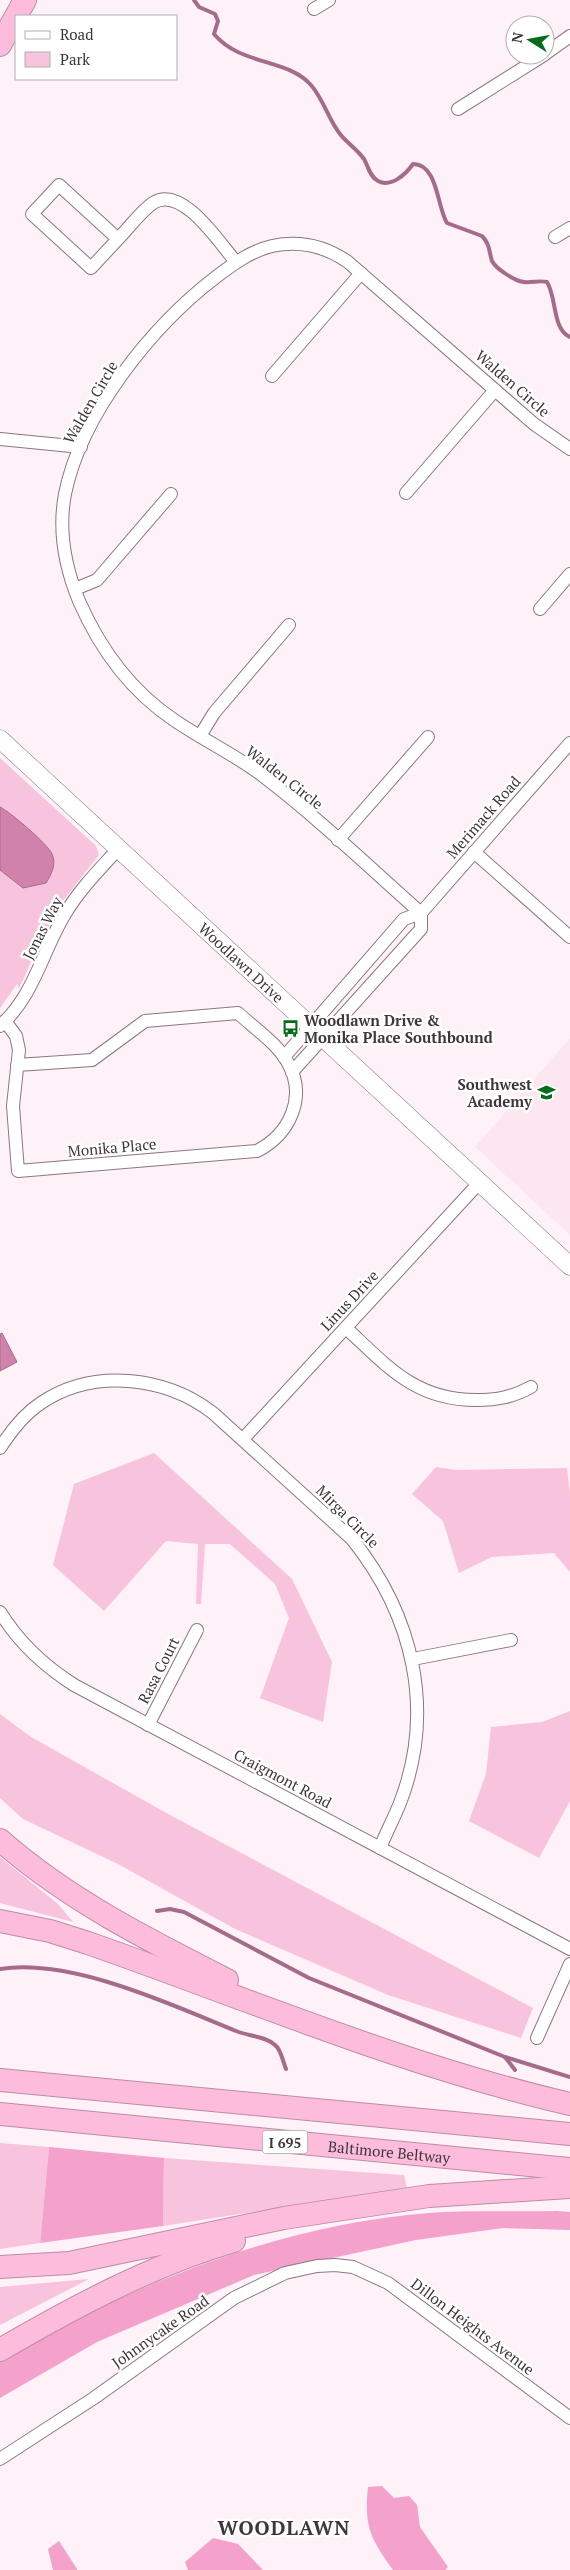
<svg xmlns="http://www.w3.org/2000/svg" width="570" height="2570" font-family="'PT Serif',serif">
	<rect width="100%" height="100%" fill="#fef2f8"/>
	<!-- built -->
	<path fill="#fce6f0" d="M 570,1038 L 570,1235 L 475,1147 Z"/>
	<!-- green -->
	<g fill="#f8c4dd">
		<path d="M 0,758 L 96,846 L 99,855 L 62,902 L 37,948 L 19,989 L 17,984 L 0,1008 Z"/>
		<path d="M 154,1453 L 292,1579 L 332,1662 L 323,1722 L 260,1698 L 289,1618 L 275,1584 L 230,1544 L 205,1544 L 201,1604 L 196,1604 L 198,1544 L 166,1541 L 104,1611 L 53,1565 L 74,1484 Z"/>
		<path d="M 436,1467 L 457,1470 L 567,1468 L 570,1494 L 570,1572 L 554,1553 L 492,1557 L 459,1573 L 443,1521 L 412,1494 Z"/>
		<path d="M 570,1711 L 570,1801 L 539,1858 L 469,1821 L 486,1774 L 491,1727 L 542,1722 Z"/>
		<path d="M 0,1714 L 31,1737 L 170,1815 L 533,2008 L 521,2038 L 388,1995 L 235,1929 L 120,1865 L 23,1819 L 0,1798 Z"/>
		<path d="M 0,1857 L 58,1904 L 73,1922 L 0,1903 Z"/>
		<path d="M 0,2143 L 49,2147 L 40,2243 L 0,2249 Z"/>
		<path d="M 164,2158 L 404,2175 L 407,2188 L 163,2226 Z"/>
		<path d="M 89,2279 L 0,2325 L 0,2287 Z"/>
	</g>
	<!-- forest -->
	<g fill="#f4a2cb">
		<path d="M 49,2147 L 164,2158 L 163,2226 L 40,2243 Z"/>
		<path d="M 557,2211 L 570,2212 L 570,2230 L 503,2228 L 416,2240 L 254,2275 L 97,2342 L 0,2398 L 0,2362 C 125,2286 282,2224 429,2213 C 471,2210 514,2212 557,2211 Z"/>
		<path d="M 382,2486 L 394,2498 L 409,2496 L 417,2505 L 420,2527 L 448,2567 L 445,2570 L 393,2570 C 370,2538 364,2526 368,2487 Z"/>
		<path d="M 213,2538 L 238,2544 L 263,2570 L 188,2570 L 185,2562 Z"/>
		<path d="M 59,2541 L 77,2569 L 77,2570 L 53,2570 L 48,2549 Z"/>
	</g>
	<!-- water -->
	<g fill="#d182ab" stroke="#a56b89">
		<path d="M 0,807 C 10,812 48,844 52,854 C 57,864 51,875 46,883 L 23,888 L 0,870 Z"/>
		<path d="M 2,1333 L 17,1362 L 0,1371 L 0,1334 Z"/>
	</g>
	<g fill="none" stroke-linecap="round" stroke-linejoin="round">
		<!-- stream -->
		<g stroke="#a56b89" stroke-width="4">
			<path d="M 194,0 L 199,7 L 215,14 L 218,21 L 214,34 C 241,66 287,58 311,85 C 324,100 328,119 340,134 C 347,143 357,149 364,159 C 368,166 370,177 378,181 C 391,188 406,174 413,164 C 438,164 437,207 447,223 L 482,236 C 490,244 489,252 492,261 C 496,269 515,281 524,282 C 532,283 539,280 547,282 C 557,298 552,329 570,337"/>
			<path d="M 157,1911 L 170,1909 L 184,1912 L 309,1978 L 505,2057 L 515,2070"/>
			<path d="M 0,1969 C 71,1958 170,2004 236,2031 C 248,2036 265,2036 275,2045 C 281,2049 283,2062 286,2069"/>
			<path d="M 505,2057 L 570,2077"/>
		</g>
		<defs>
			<g id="street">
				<path d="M 314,9 L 329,0"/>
				<path d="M 545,54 L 570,36"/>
				<path d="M 458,109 L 544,55"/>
				<path d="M 555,237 L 570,228"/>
				<path d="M 118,239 L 91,268 L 32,214 L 59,185 L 118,239 C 129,228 140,212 153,203 C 182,184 220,244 236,262"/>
				<path d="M 272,376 L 361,273"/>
				<path d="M 0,439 L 81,447"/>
				<path d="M 406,493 L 495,390"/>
				<path d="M 75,589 L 97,580 L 171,494"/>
				<path d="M 540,609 L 570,574"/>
				<path d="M 200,736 L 214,713 L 289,625"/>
				<path d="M 338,840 L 428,737"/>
				<path d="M 474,852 L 570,937"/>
				<path d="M 421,913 C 369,867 318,818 263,776 C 236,755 203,740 174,720 C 131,691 100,649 79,601 C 65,567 58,531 65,494 C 81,414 152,326 216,277 C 233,264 251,251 272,246 C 300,240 325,246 348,262 L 534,424 L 570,449"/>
				<path d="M 5,1021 L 16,1036 L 19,1050 L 13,1106 L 18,1171 L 257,1151 C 290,1134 307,1097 288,1063 C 278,1044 254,1028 238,1013 L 145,1021 L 92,1060 L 17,1065"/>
				<path d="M 0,1026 C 34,996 42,952 65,914 C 79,890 100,869 118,849"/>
				<path d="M 284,1057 L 404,919 L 421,913 L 570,743"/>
				<path d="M 292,1072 L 421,929 L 421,913"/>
				<path d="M 346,1328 C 387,1366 415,1400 476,1400 C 497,1400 513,1397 531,1387"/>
				<path d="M 243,1439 L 479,1183"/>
				<path d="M 0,1448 C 11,1431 24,1414 41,1403 C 93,1368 165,1376 213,1413 L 352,1539 C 413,1615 436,1710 400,1803 C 394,1818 386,1833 380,1848"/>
				<path d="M 0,1612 C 19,1643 44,1666 74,1685 L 570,1949"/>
				<path d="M 413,1659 L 511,1640"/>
				<path d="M 148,1725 L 197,1630"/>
				<path d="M 537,2038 L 570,1964"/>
				<path d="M 0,2459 L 94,2398 L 234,2298 L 285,2273 L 317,2266 L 335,2265 L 353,2267 L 388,2283 L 570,2418"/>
			</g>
			<g id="secondary">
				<path id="s1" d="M 0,739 L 570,1266"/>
			</g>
			<g id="highway">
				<path d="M 0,45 L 25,0"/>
				<path d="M 0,1840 C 67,1899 148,1940 227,1980"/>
				<path d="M 0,1921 L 50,1931 L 88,1943 C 248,1999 405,2066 570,2104"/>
				<path d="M 0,2080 L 570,2134"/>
				<path id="s2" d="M 0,2114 L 570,2169"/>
				<path d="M 0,2267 L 69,2263 L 284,2218 L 429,2196 L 570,2187"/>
				<path d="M 0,2350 C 72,2308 154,2264 234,2241"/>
			</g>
		</defs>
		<!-- street casing -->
		<use href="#street" stroke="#89777f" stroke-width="14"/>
		<!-- secondary casing -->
		<use href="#secondary" stroke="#89777f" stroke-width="19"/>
		<!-- highway casing -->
		<use href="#highway" stroke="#ba8da3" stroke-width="24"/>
		<!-- street -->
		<use href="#street" stroke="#fff" stroke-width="12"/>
		<!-- secondary -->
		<use href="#secondary" stroke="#fff" stroke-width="18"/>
		<!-- highway -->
		<use href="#highway" stroke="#fdbcdc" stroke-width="22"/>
	</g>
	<!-- icons -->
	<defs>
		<symbol id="bus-bare" viewBox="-9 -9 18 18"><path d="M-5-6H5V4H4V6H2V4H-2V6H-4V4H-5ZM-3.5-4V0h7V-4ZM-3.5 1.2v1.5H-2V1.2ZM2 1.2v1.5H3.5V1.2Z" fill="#046c1a" stroke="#fff" stroke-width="2.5" paint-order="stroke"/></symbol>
		<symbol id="school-bare" viewBox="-9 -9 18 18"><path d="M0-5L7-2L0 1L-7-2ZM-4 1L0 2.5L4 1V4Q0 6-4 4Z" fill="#046c1a" stroke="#fff" stroke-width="2.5" paint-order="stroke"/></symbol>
	</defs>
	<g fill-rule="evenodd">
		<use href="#bus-bare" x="278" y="1016" width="25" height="25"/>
		<use href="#school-bare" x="534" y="1080" width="25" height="25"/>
	</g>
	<g text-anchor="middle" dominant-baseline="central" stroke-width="5" stroke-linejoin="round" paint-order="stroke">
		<!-- shield labels -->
		<rect fill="#fff" stroke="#787275" stroke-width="1" x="262.5" y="2130.5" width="45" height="23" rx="4"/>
		<g font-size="14" font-weight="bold" fill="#3e363a">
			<text x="285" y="2142">I 695</text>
		</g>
		<!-- street labels -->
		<g font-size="15" fill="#3e363a" stroke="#fff">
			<text transform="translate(513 383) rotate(41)">Walden Circle</text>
			<text transform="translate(90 402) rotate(-60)">Walden Circle</text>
			<text transform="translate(285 777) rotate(38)">Walden Circle</text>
			<text transform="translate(483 817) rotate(-49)">Merimack Road</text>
			<text transform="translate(42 928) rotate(-63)">Jonas Way</text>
			<text stroke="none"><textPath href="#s1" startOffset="329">Woodlawn Drive</textPath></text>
			<text transform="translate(112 1147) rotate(-5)">Monika Place</text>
			<text transform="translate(349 1300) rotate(-47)">Linus Drive</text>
			<text transform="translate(348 1516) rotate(45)">Mirga Circle</text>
			<text transform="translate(158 1670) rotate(-63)">Rasa Court</text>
			<text transform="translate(283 1778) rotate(28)">Craigmont Road</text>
			<text stroke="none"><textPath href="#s2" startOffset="391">Baltimore Beltway</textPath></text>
			<text transform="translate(473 2326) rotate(37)">Dillon Heights Avenue</text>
			<text transform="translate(160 2331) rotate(-35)">Johnnycake Road</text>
		</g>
		<!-- poi labels -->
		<g font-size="15" font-weight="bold" fill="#3e363a" stroke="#fff" text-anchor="start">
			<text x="304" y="1020">Woodlawn Drive &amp;<tspan x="304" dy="17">Monika Place Southbound</tspan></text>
			<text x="532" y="1084" text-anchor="end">Southwest<tspan x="532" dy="17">Academy</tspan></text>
		</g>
		<!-- district labels -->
		<g font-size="20" font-weight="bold" letter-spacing="1" fill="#3e363a" stroke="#fff">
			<text x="284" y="2527">WOODLAWN</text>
		</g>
	</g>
	<!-- legend -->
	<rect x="15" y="15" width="162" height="65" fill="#ffffff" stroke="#b2afb0"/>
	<rect x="25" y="31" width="25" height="8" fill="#ffffff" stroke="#b2afb0"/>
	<text x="60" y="40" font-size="15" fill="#3e363a">Road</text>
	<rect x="25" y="52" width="25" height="15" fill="#f8c4dd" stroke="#b2afb0"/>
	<text x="60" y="65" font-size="15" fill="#3e363a">Park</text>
	<!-- north arrow -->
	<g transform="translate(530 40) rotate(281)"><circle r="24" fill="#ffffff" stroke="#b2afb0"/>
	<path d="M0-4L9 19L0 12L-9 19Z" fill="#046c1a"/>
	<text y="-8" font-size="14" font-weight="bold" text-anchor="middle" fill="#3e363a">N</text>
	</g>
</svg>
